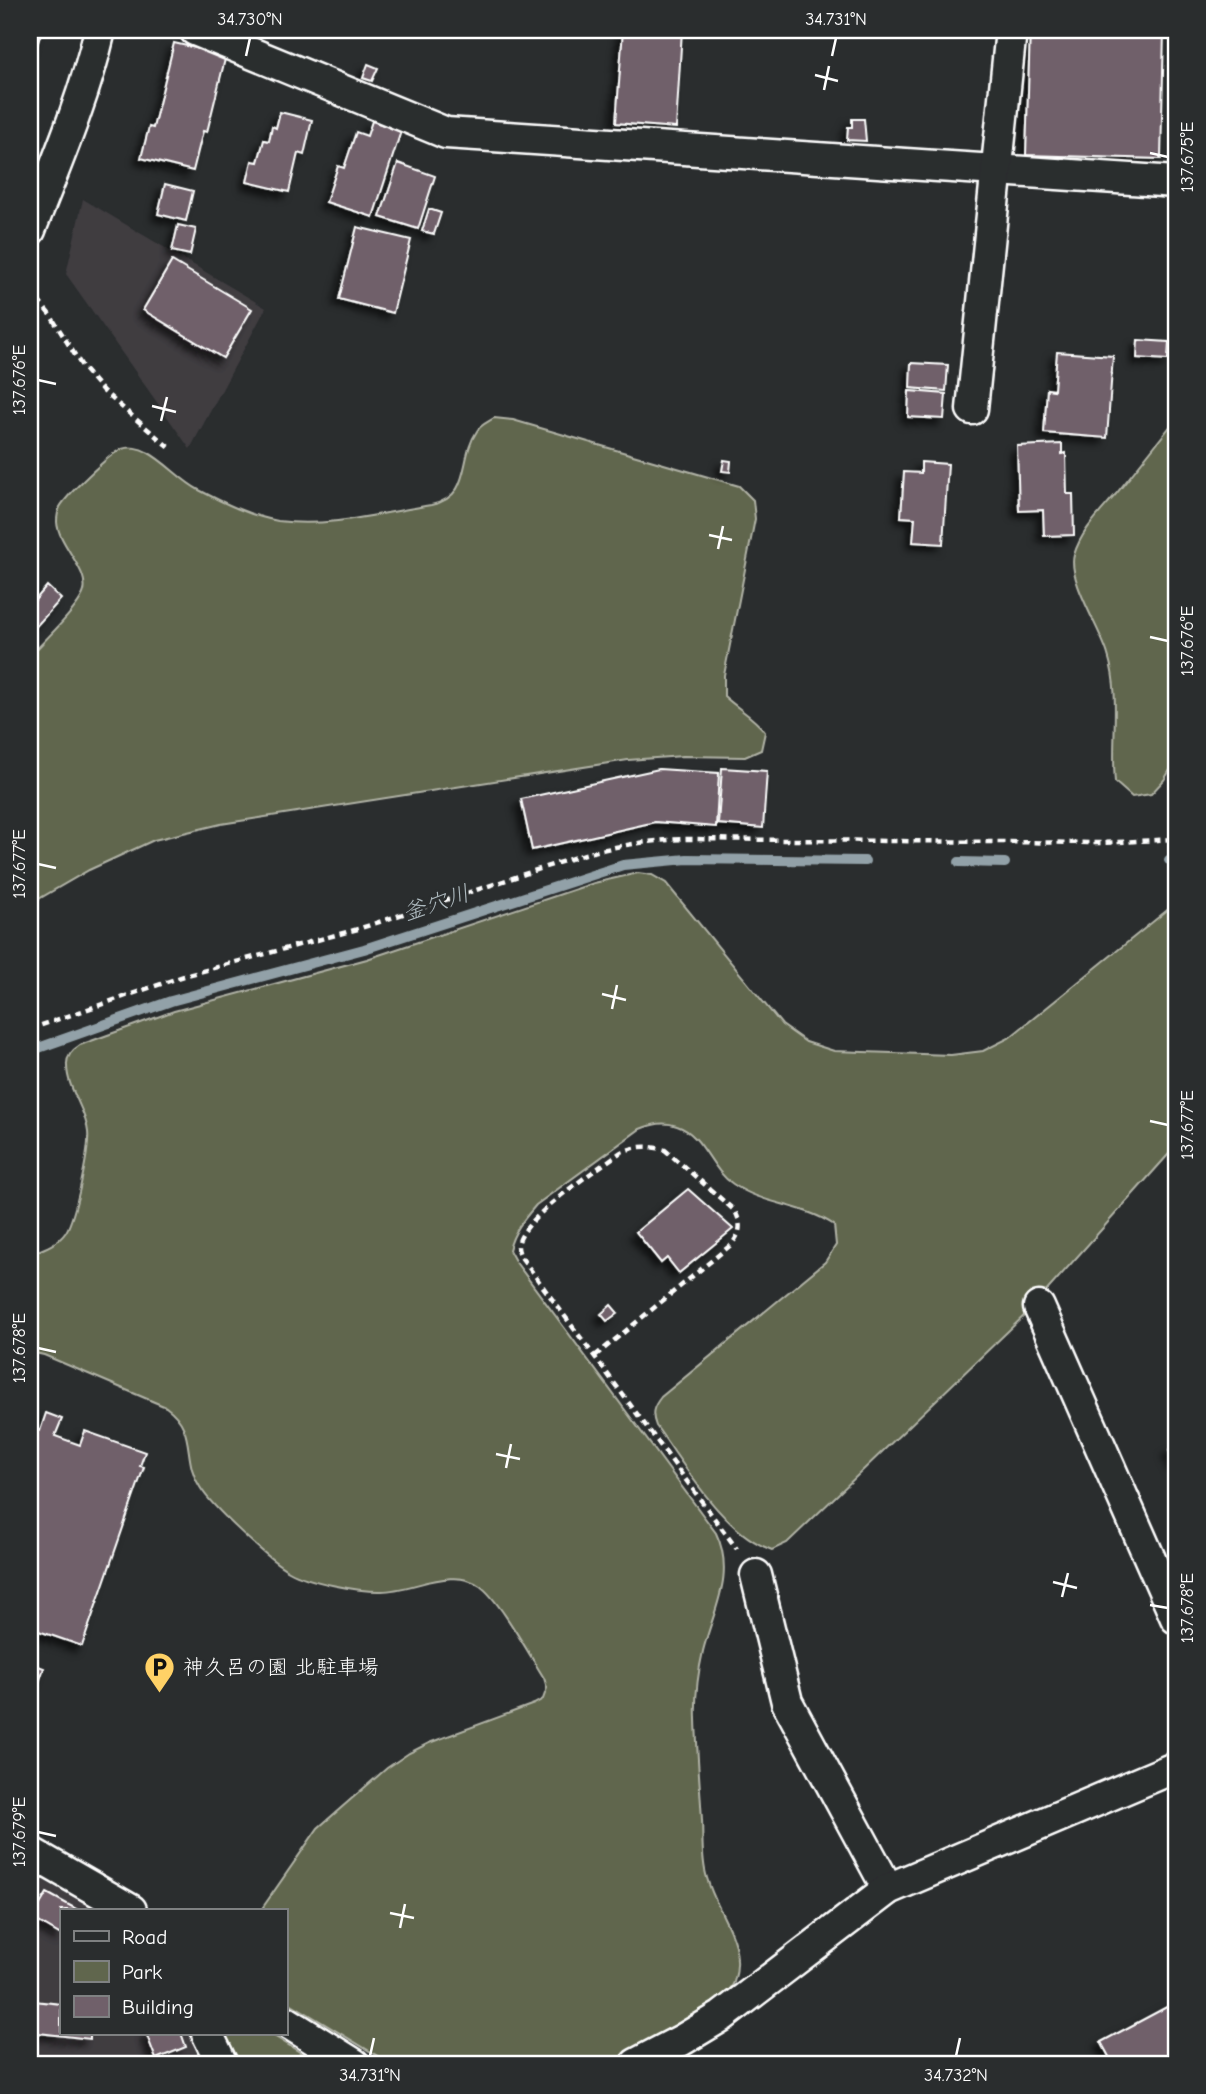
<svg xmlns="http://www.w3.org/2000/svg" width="1206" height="2094" font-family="'Comic Neue','Klee One',sans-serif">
	<defs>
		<filter id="shadow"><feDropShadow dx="-6" dy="6" stdDeviation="3.5" flood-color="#0009"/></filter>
	</defs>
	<rect width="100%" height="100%" fill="#2a2d2e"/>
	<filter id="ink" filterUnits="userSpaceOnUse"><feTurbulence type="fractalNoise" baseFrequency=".0143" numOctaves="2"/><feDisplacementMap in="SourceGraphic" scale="14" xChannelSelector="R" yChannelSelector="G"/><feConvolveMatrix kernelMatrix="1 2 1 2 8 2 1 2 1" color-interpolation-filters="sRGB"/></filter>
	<g filter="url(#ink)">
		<!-- built -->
		<g fill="#3f3c40">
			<path d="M 83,199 L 266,308 L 190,449 L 66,274 Z"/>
			<path d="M 30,1873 L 96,1910 L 61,1910 L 61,2033 L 189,2033 L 201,2064 L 30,2064 Z"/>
		</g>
		<!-- green -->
		<g fill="#60664d" stroke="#b0b2a6" stroke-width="2">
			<path d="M 494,418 L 513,420 L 739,486 L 753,500 L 755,519 L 724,675 L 724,696 C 738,709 754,717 765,732 L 761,750 L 745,757 L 683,756 L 628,760 L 221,824 L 154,840 L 89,870 L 30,904 L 30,656 C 43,642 80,607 84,591 C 89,570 58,544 57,522 C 57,518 58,511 60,507 C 67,495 110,453 122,449 C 130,446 140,448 147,452 C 166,462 180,480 199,490 C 224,503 250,516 278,521 C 328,528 382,513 431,505 C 473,496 458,459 477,431 C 480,425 488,422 494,418 Z"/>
			<path d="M 1176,419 L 1176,760 L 1164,780 L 1151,794 L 1132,797 L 1115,782 C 1111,739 1121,697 1108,655 C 1101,630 1067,579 1074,555 C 1081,531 1100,513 1116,494 C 1136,469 1156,444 1176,419 Z"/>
			<path d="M 638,873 L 652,875 L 666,883 L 782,1025 L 806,1042 L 834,1051 L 951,1055 L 983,1051 L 1009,1038 L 1176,903 L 1176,1146 L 1027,1313 L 787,1543 L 772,1550 C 722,1532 687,1468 656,1426 C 651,1413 653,1407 661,1397 L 825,1262 L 836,1245 L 834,1225 C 803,1204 763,1205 733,1184 C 710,1169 704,1135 677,1126 C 664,1121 653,1124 640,1129 L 536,1205 C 524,1219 513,1232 509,1250 L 515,1261 L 716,1533 C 736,1575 713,1610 703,1651 C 698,1673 695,1696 696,1719 C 697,1753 700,1786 702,1820 C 703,1838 701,1860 707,1878 C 717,1914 747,1943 734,1982 C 724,2009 634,2051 606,2064 L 391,2064 L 285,2000 L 285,1910 L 261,1910 L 318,1828 L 387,1768 L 409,1753 L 429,1743 L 534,1704 L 543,1699 L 547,1688 L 544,1678 C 530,1656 499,1599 480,1586 C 453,1566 412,1591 382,1591 C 360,1592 308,1582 289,1571 C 269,1560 212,1507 200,1487 C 181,1458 198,1430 166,1407 L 44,1355 L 30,1352 L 30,1254 C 43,1249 58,1244 66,1232 C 75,1217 90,1150 88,1132 C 86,1109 67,1089 67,1066 C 66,1056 72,1050 80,1045 L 174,1011 L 367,959 L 594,883 Z"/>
			<path d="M 220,2033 L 269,2033 L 319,2064 L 233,2064 Z"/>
		</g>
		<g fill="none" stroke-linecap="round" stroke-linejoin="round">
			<!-- stream -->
			<g stroke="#92a1a8" stroke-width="10">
				<path d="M 1169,860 L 1176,860"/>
				<path d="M 959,862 L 1005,863"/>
				<path d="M 30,1051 L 171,1001 L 364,949 L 623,865 L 687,859 L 865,861"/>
			</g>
		</g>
		<!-- building -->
		<g fill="#70606a" stroke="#fff" stroke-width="2" filter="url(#shadow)">
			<path d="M 30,30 L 42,30 L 30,67 Z"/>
			<path d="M 623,30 L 682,30 L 676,128 L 616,123 Z"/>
			<path d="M 1030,30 L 1164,30 L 1161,159 L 1026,155 Z"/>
			<path d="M 174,43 L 226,55 L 207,132 L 203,131 L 193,171 L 141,158 L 149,127 L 153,128 Z"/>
			<path d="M 368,64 L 378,68 L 372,81 L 363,78 Z"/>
			<path d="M 280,112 L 312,120 L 304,155 L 298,153 L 289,192 L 247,182 L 252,161 L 258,162 L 264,140 L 269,141 L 272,126 L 276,128 Z"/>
			<path d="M 852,119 L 864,119 L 866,141 L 847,140 L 848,127 L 852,127 Z"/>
			<path d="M 372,121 L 401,131 L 373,217 L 326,202 L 338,166 L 344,168 L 356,132 L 367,136 Z"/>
			<path d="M 398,163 L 435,176 L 418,229 L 380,217 Z"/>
			<path d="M 165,184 L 193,191 L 186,221 L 158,214 Z"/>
			<path d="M 429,209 L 441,213 L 434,234 L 422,231 Z"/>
			<path d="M 178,225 L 196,229 L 190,255 L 172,251 Z"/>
			<path d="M 357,227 L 411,240 L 393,313 L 339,299 Z"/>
			<path d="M 172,261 L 252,309 L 223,358 L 143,310 Z"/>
			<path d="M 1138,340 L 1169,342 L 1168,360 L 1137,358 Z"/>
			<path d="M 1057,352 L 1113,356 L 1107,438 L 1044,433 L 1047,389 L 1054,390 Z"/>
			<path d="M 911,363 L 948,365 L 946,391 L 910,388 Z"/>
			<path d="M 909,391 L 946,394 L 944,419 L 908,417 Z"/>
			<path d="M 1062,444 L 1062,454 L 1066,453 L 1067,494 L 1073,494 L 1074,535 L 1044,536 L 1043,510 L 1019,511 L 1017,446 Z"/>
			<path d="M 724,460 L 731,461 L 730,472 L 722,471 Z"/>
			<path d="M 921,462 L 948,464 L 943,544 L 913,542 L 915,518 L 901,517 L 904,472 L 921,473 Z"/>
			<path d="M 47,586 L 61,599 L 30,633 L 30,606 Z"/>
			<path d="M 722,768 L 767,771 L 763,828 L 718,824 Z"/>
			<path d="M 659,769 L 719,773 L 716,827 L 655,822 L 532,850 L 521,799 Z"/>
			<path d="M 688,1189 L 733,1229 L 679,1273 L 667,1258 L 661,1263 L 636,1232 Z"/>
			<path d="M 611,1305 L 618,1313 L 607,1321 L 601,1314 Z"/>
			<path d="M 46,1413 L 62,1419 L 55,1436 L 80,1445 L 85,1431 L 145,1452 L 140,1466 L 144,1467 L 82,1646 L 30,1628 L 30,1427 L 40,1431 Z"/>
			<path d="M 1176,1447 L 1176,1468 L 1169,1450 Z"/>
			<path d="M 30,1663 L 44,1668 L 30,1708 Z"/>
			<path d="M 47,1893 L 78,1910 L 61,1910 L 61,1935 L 32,1918 Z"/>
			<path d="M 34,2001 L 61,2004 L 61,2033 L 90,2033 L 90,2039 L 30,2032 Z"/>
			<path d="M 1176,2002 L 1176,2064 L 1113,2064 L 1101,2042 Z"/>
			<path d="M 146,2033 L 181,2033 L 186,2047 L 156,2059 Z"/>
		</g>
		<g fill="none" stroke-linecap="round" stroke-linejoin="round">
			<defs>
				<g id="minor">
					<path d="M 195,30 L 446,133 L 1176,182"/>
					<path d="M 30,230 C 56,164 84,99 100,30"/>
					<path d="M 972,409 L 1011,30"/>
					<path d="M 1039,1307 L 1176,1618"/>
					<path d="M 756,1575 L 787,1702 L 888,1889"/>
					<path d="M 30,1852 L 131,1910"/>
					<path d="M 285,2021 L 354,2064"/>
					<path d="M 207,2033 L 222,2064"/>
					<path d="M 636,2064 L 682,2040 L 722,2016 L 888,1889 L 1176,1767"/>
				</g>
			</defs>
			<!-- minor casing -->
			<use href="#minor" stroke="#fff" stroke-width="35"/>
			<!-- path -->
			<g stroke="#fff" stroke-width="4.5" stroke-dasharray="7 5" stroke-linecap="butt">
				<path d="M 30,291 L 51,316 L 83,368 L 103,391 L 171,449"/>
				<path d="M 30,1029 L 184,976 L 358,929 L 585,854 C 620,845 652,840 687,839 L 1101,843 L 1176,839"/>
				<path d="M 595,1356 L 732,1244 C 741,1232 742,1225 735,1211 L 665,1150 C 648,1145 637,1146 621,1152 C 599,1168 518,1220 518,1247 C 518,1251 520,1254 521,1257 L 737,1549"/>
			</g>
			<!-- minor -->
			<use href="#minor" stroke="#2a2d2e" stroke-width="30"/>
		</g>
	</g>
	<!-- ticks -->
	<path fill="none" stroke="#fff" stroke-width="2.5" d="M 246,56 L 250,38M 832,56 L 836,38M 815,75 L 838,81M 824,90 L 829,66M 1150,153 L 1168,157M 38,380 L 56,384M 152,406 L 176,412M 161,421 L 167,397M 709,535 L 732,540M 718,549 L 723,526M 1150,637 L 1168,641M 38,864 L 56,868M 602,994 L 626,1000M 612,1009 L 617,985M 1150,1121 L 1168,1125M 38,1348 L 56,1352M 496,1454 L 520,1459M 506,1468 L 511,1444M 1053,1582 L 1077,1588M 1062,1597 L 1068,1573M 1150,1605 L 1168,1608M 38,1832 L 56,1836M 390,1913 L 414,1918M 400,1928 L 405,1904M 370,2056 L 374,2038M 956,2056 L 960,2038"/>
	<!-- icons -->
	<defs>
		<symbol id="parking-pin" viewBox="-11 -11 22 30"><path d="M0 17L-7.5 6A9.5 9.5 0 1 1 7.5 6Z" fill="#ffd166" stroke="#2a2d2e"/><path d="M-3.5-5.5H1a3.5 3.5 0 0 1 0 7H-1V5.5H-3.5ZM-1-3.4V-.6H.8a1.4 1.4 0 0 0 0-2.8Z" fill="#111"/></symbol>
	</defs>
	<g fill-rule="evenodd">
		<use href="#parking-pin" x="142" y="1650" width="35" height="47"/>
	</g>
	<g text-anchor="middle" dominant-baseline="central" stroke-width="5" stroke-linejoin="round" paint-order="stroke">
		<!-- poi labels -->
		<g font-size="21" fill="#fff" stroke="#2a2d2e" text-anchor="start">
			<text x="183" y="1667">神久呂の園 北駐車場</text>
		</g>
		<!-- water labels -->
		<g font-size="23" font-style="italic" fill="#adb9be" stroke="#2a2d2e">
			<text transform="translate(436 903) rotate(-18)">釜穴川</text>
		</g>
	</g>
	<!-- margin -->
	<rect width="1206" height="2094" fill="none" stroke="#2a2d2e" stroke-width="77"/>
	<!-- legend -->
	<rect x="60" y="1909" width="228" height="126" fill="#2a2d2e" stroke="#7f8182" stroke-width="2"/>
	<rect x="74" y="1931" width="35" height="10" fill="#2a2d2e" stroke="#7f8182" stroke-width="2"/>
	<text x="122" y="1944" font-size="21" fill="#ffffff">Road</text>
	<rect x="74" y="1961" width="35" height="21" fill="#60664d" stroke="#7f8182" stroke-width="2"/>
	<text x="122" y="1979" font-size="21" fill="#ffffff">Park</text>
	<rect x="74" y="1996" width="35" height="21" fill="#70606a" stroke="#7f8182" stroke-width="2"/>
	<text x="122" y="2014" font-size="21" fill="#ffffff">Building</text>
	<rect x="38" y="38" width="1130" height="2018" fill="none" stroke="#fff" stroke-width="2.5"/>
	<g font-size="18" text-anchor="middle" fill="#fff">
		<text x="250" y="25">34.730°N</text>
		<text x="836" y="25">34.731°N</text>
		<text transform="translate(1187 157) rotate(-90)" y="6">137.675°E</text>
		<text transform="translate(19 380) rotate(-90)" y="6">137.676°E</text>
		<text transform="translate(1187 641) rotate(-90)" y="6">137.676°E</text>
		<text transform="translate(19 864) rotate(-90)" y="6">137.677°E</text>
		<text transform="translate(1187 1125) rotate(-90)" y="6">137.677°E</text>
		<text transform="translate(19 1348) rotate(-90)" y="6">137.678°E</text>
		<text transform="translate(1187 1608) rotate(-90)" y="6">137.678°E</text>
		<text transform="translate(19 1832) rotate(-90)" y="6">137.679°E</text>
		<text x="370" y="2081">34.731°N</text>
		<text x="956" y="2081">34.732°N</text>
	</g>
</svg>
